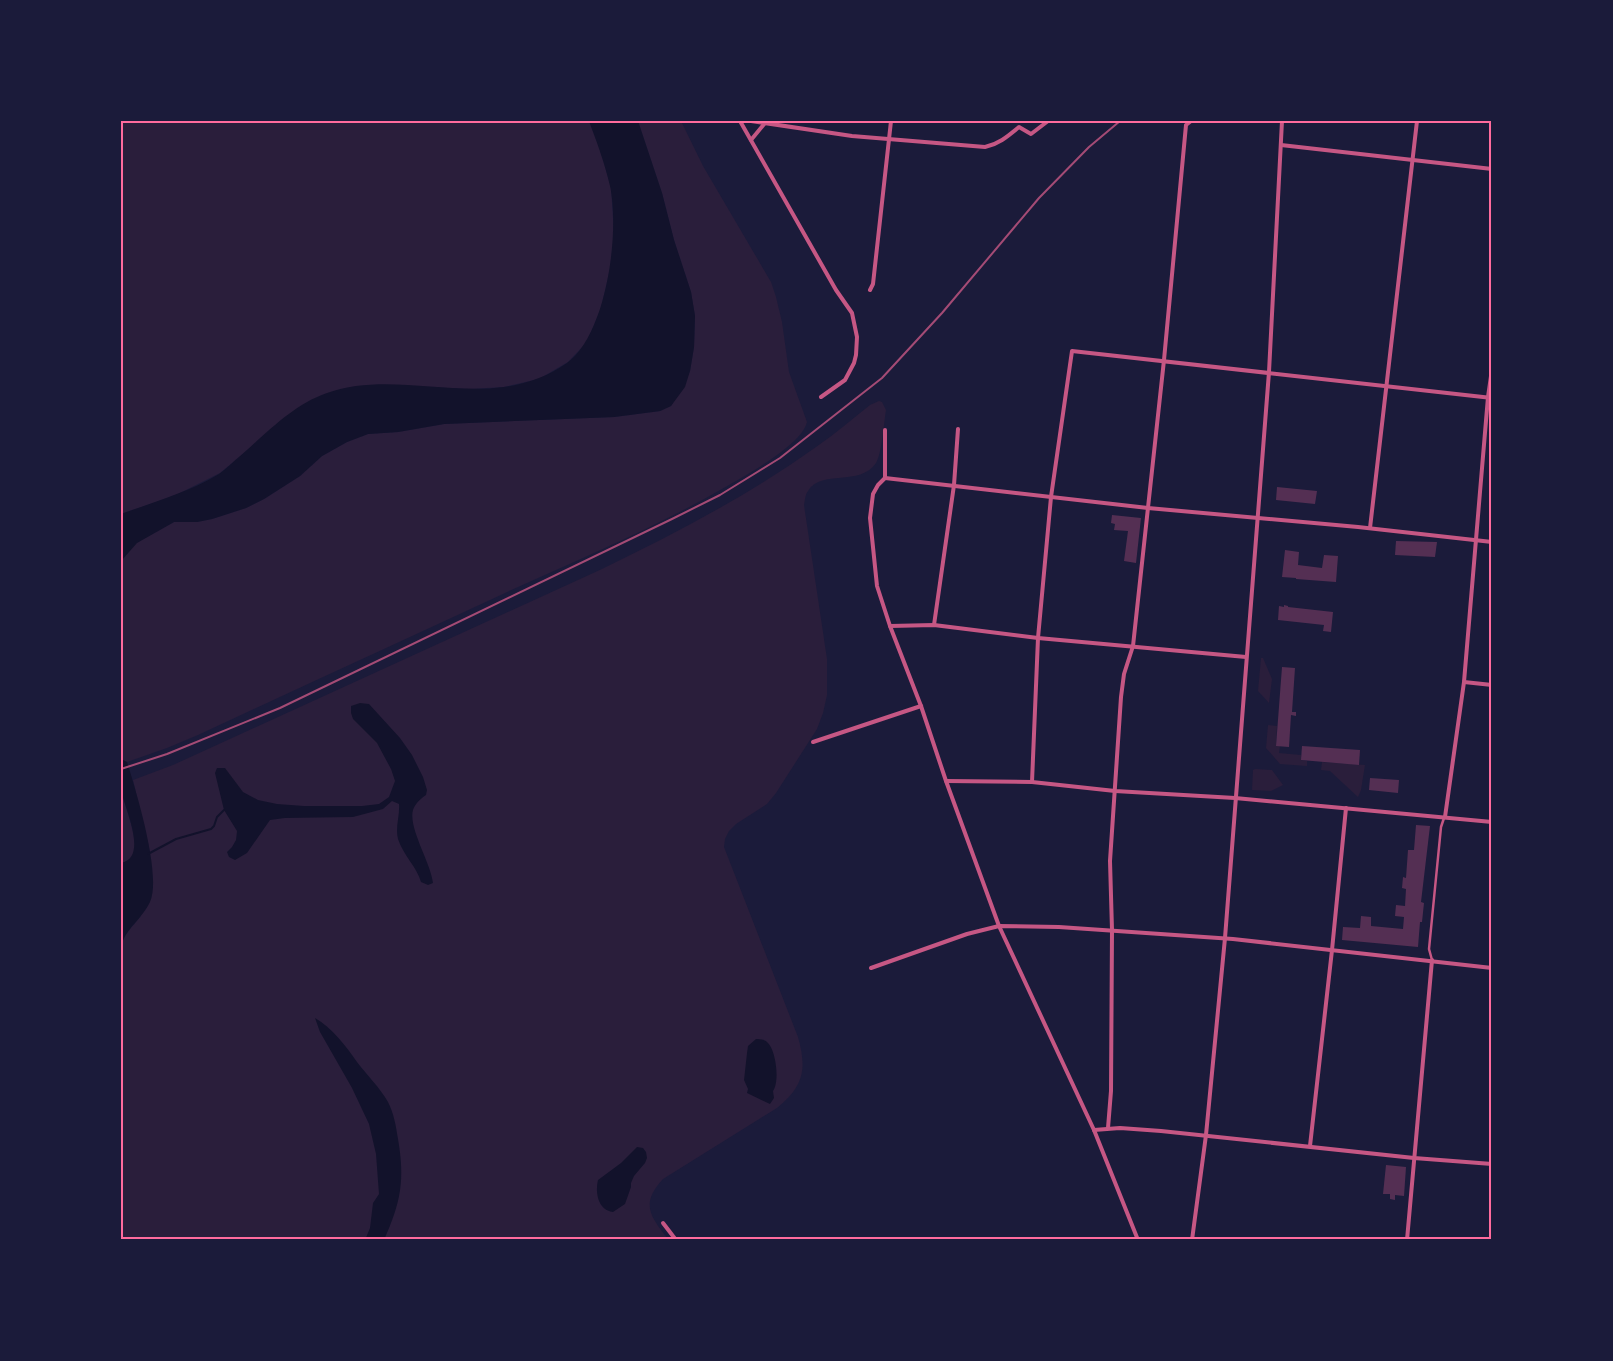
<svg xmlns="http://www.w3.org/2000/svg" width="1613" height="1361" font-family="'Work Sans',sans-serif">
	<rect width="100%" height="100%" fill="#1b1b3a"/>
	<!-- green -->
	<g fill="#2a1e3b">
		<path d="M 121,121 L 589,121 L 600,150 L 611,187 L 614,234 L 610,269 L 601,308 L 587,342 L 568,362 L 539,379 L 504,387 L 470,389 L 376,385 L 249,449 L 220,473 L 176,495 L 121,514 Z"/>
		<path d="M 638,121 L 681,121 L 703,166 L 771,282 L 776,297 L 782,322 L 789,372 L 807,422 C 802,444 750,473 729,485 C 662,524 589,555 518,587 C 412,636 305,685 198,735 L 167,748 L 127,762 L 121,759 L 121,561 L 136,543 L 174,522 L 197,522 L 212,519 L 246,508 L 264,499 L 300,476 L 322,456 L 347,442 L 368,434 L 398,432 L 444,424 L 614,417 L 660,411 L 671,406 L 690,371 L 694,347 L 695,316 L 691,292 L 674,240 L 662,193 Z"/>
		<path d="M 879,401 L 882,402 L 886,410 C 884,422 882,453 876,463 C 860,487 821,469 808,491 C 805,495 805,501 804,505 L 827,659 L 827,695 L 823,713 L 817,729 L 776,793 L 767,804 L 736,824 L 729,831 L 725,839 L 724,847 L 798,1037 C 807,1069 804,1086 777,1108 L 663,1179 C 640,1204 650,1216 669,1240 L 121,1240 L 121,946 L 124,936 L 141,916 L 150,853 L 133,780 L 173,765 L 602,569 C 676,533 749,495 816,447 C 835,434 852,419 870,405 Z"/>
		<path d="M 1261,658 L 1263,658 L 1272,679 L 1269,703 L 1258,691 Z"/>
		<path d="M 1268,725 L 1277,726 L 1276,746 L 1280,746 L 1279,753 L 1301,755 L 1301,760 L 1307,761 L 1307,766 L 1280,764 L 1266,748 Z"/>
		<path d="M 1322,762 L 1365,765 L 1361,790 L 1358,797 L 1330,771 L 1321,770 Z"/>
		<path d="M 1255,769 L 1272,770 L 1283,785 L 1271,791 L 1252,790 L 1253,770 Z"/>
		<path d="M 121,792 C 125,804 137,839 135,850 C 133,857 128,862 121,863 Z"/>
	</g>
	<!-- water -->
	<g fill="#12122b">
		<path d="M 589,121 L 638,121 L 662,193 L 674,240 L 691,292 L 695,316 L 694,347 L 690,371 L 685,387 L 671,406 L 660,411 L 614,417 L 444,424 L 398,432 L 368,434 L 347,442 L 322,456 L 300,476 L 264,499 L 246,508 L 212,519 L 197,522 L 174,522 L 137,543 L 121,561 L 121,514 C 154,502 189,492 219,474 C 226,469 233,462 239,457 C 267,433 292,405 327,393 C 384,373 446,395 504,387 C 526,384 549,376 567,363 C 607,334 620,232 610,186 C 605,164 597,142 589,121 Z"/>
		<path d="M 360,703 L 369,704 L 400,738 L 412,755 L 423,777 L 427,790 L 426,795 C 420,799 415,804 413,810 C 408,828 431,863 433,883 L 428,885 L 421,882 C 417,867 403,855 398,839 C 395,827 400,816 399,804 L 392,801 L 383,809 L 353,817 L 285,818 L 270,820 L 247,853 L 235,860 L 229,857 L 227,852 L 232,847 L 236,840 L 237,831 L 224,810 L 215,773 L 217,768 L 225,768 L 243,792 L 258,800 L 277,804 L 304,806 L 362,806 L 379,804 L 389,797 L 395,781 L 391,769 L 377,743 L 353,719 L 351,713 L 351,706 Z"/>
		<path d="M 121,759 L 127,762 C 136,791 162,875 150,902 C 142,919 126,928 121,946 L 121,863 C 148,858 126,810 122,794 C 119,783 121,770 121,759 Z"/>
		<path d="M 315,1018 C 332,1028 346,1046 357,1062 C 367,1075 380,1088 388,1102 C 394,1114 396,1126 398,1139 C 405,1180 401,1202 384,1240 L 365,1240 L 370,1228 L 373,1203 L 379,1194 L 376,1154 L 369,1124 L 352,1088 L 320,1032 Z"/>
		<path d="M 756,1039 C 759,1039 764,1039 767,1042 C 776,1049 780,1082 773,1091 L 774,1098 L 770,1104 L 747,1093 L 748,1089 L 744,1080 L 747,1053 L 748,1046 Z"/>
		<path d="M 637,1147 L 643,1148 L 646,1152 L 647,1158 L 645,1163 L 634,1176 L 631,1183 L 631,1187 L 625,1204 L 613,1212 C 598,1210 595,1193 598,1180 L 621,1163 Z"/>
	</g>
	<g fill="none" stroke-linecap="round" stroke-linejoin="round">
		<!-- stream -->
		<path stroke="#12122b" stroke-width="2" d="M 148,854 L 176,839 L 211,829 L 214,826 L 217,817 L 224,810"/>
	</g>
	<!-- building -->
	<g fill="#542f53">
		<path d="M 1277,487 L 1317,491 L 1315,504 L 1276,500 Z"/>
		<path d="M 1112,515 L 1141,518 L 1136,563 L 1124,561 L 1128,531 L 1114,530 L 1115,524 L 1111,523 Z"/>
		<path d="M 1396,541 L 1437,542 L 1435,557 L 1395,555 Z"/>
		<path d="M 1285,550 L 1299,552 L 1298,565 L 1322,568 L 1324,555 L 1338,556 L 1336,582 L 1296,579 L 1296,578 L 1282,577 Z"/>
		<path d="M 1284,605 L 1288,606 L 1288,607 L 1333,612 L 1331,632 L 1323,631 L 1324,625 L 1278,620 L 1279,606 L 1284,607 Z"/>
		<path d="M 1282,667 L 1295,668 L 1292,712 L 1296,712 L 1296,716 L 1291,715 L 1289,747 L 1276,746 Z"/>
		<path d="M 1302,746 L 1360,750 L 1359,765 L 1301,760 Z"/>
		<path d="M 1370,778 L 1399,780 L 1398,793 L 1369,790 Z"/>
		<path d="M 1416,825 L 1430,826 L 1421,902 L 1424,903 L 1422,922 L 1420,922 L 1418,947 L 1342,940 L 1343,927 L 1360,928 L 1361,916 L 1371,917 L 1371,926 L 1403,929 L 1404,917 L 1395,916 L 1396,905 L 1405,906 L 1406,889 L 1402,888 L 1403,877 L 1406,878 L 1408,850 L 1414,850 Z"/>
		<path d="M 1386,1165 L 1406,1167 L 1404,1196 L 1395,1195 L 1395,1200 L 1390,1199 L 1390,1194 L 1383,1194 Z"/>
	</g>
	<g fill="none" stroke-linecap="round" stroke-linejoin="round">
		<!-- pedestrian -->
		<path stroke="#c65784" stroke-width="2.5" d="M 1432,960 L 1429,949 L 1441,827 L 1444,818"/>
		<!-- minor -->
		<g stroke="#c65784" stroke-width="4">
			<path d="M 740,121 L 836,290 L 852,313 L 857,337 L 856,355 L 854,363 L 845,380 L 821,397"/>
			<path d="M 751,121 L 852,136 L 985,147 C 999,144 1008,136 1019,127 L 1031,134 L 1048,121"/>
			<path d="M 751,140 L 765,123"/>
			<path d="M 1281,145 L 1492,169"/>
			<path d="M 870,290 L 873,284 L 891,121"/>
			<path d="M 885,430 L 885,478 L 878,485 L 873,494 L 870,518 L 877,586 L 890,626 L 921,706 L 946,781 L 999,926 L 1094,1130 L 1138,1240"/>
			<path d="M 885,478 L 1148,508 L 1358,527 L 1492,542"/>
			<path d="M 1370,528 L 1417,121"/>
			<path d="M 934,625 L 954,485 L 958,429"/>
			<path d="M 890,626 L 934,625 L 1038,638 L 1246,657"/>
			<path d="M 1464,682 L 1492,685"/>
			<path d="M 813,742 L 921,706"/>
			<path d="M 946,781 L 1032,782 L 1115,791 L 1235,798 L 1492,822"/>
			<path d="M 1032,782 L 1038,638 L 1051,497 L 1072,351 L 1492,398"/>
			<path d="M 1445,817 L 1464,682 L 1488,397 L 1492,369"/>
			<path d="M 871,968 L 967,934 L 999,926 L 1059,927 L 1233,939 L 1492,968"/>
			<path d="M 1108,1128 L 1111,1091 L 1112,930 L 1110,861 L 1121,697 L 1124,674 L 1133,646 L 1164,360 L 1186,125 L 1191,121"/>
			<path d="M 1094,1130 L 1120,1128 L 1161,1131 L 1414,1158 L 1492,1164"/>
			<path d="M 1310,1146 L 1332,950 L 1346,808"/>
			<path d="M 663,1223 L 676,1240"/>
			<path d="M 1192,1240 L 1206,1135 L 1225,938 L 1269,372 L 1282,121"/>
			<path d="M 1407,1240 L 1432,960"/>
		</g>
		<!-- rail -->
		<path stroke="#a44b75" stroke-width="2" d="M 121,769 L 167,754 L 280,708 L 672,519 L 720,495 L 780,458 L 882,378 L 942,313 L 1039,198 L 1089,147 L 1120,121"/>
	</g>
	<!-- border -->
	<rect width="1613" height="1361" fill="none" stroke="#1b1b3a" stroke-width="245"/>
	<rect x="122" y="122" width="1368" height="1116" fill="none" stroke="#ff6b9d" stroke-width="2"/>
</svg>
